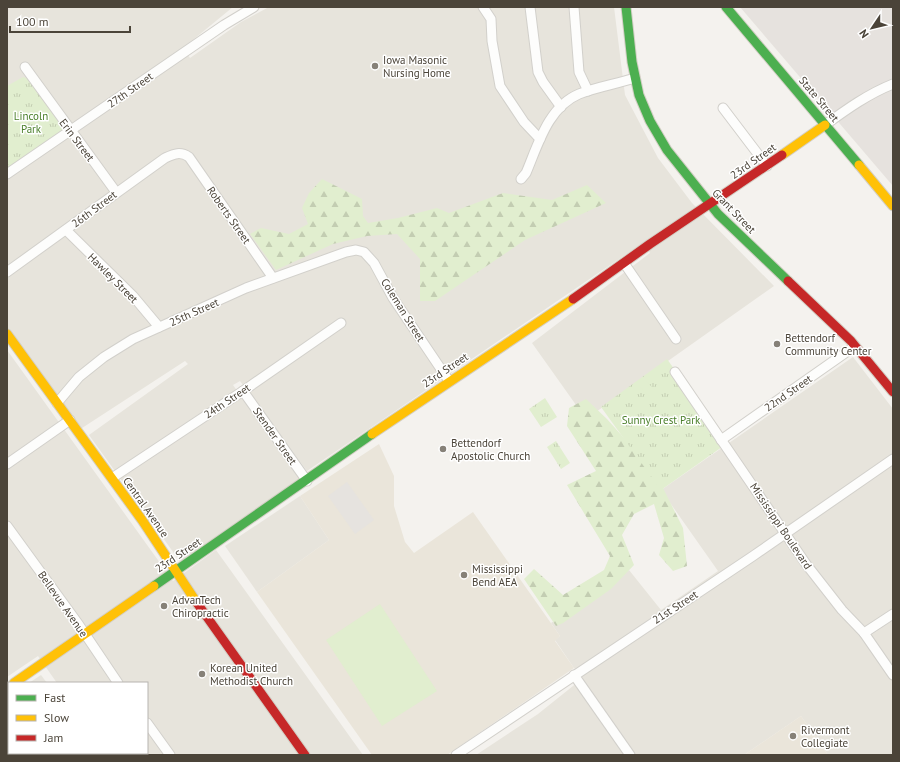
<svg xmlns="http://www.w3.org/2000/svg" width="900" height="762" font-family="'PT Sans',sans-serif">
	<defs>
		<pattern id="forest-firs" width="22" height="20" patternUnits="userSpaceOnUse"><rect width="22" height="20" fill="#e1eecf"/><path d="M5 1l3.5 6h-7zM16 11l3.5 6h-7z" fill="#c3cdb2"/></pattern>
		<pattern id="park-tufts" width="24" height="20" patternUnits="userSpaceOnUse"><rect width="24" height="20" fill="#e1eecf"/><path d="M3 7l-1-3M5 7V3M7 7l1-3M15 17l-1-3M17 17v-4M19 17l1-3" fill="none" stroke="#c3cdb2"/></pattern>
	</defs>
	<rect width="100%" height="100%" fill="#f4f2ee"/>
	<!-- residential -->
	<g fill="#e7e4dc">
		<path d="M 7,7 L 233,7 L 183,48 L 190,58 L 241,22 L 269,7 L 614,7 L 625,95 L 658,158 L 692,203 L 774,286 L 586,419 L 532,343 L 650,253 L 644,242 L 307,471 L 240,381 L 233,385 L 300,478 L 181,563 L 89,435 L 188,364 L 185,361 L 79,430 L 7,329 Z"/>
		<path d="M 7,350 L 173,581 L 216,550 L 363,755 L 107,755 L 106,753 L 147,753 L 147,683 L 57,683 L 38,656 L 7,677 Z"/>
		<path d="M 853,357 L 893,409 L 893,755 L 828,755 L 801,716 L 744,755 L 476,755 L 538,714 L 583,678 L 574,668 L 555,640 L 560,636 L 551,623 L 629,570 L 661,610 L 718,571 L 661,490 Z"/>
		<path d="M 300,496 L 329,540 L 257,592 L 225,546 Z"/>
		<path d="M 41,675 L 47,683 L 29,683 Z"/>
		<path d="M 7,731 L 9,734 L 9,753 L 96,753 L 97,755 L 7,755 Z"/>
	</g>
	<!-- industrial -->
	<path fill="#e6e2de" d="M 740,7 L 893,7 L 893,186 Z"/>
	<!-- education -->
	<g fill="#eae5da">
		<path d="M 379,444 L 394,476 L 394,506 L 405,542 L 414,553 L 473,512 L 560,636 L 555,641 L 574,668 L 447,755 L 372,755 L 257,592 L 329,540 L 300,496 Z"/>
		<path d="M 801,716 L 828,755 L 744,755 Z"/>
	</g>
	<!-- forest -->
	<g fill="url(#forest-firs)">
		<path d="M 322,179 L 362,199 L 363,216 L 368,223 L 398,218 L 437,208 L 449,213 L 503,193 L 552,200 L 587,185 L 606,203 L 525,240 L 435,301 L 420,301 L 420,259 L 397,234 L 367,236 L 333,244 L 276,270 L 250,234 L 261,228 L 289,234 L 308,224 L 302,208 L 309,193 Z"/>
		<path d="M 586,399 L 607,419 L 656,474 L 683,528 L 687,566 L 673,571 L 659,555 L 664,538 L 654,504 L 634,514 L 622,535 L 634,565 L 611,589 L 563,623 L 556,626 L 524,579 L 534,569 L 563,595 L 604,570 L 610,556 L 567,485 L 596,471 L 567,426 L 569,408 Z"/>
	</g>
	<!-- park -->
	<g fill="url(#park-tufts)">
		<path d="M 23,77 L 29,79 L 63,125 L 62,131 L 7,169 L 7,86 Z"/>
		<path d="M 667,359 L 720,433 L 722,447 L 661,490 L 601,407 Z"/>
		<path d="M 545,398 L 557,417 L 541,427 L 529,409 Z"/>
		<path d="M 556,441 L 570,463 L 561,469 L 547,447 Z"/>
	</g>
	<!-- pitch -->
	<g fill="#e1eecf">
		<path d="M 645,379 L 656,392 L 650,398 L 639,385 Z"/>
		<path d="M 380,604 L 437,691 L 382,726 L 326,640 Z"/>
	</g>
	<!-- parking -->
	<path fill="#e6e3df" d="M 347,482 L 374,520 L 355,534 L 328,496 Z"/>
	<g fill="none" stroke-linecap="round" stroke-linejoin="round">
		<defs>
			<g id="street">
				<path d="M 483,7 L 491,19 L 492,41 L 500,86 L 524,122 L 540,139"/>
				<path d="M 530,7 L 538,72 L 543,82 L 561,107"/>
				<path d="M 574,7 L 579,72 L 588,91"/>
				<path d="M 25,67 L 116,192"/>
				<path d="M 723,108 L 767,166"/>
				<path d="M 825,125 C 847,109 868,94 893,84"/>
				<path d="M 7,174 L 224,25 L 254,7"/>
				<path d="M 521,179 L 526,173 C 538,145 548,107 579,94 C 596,87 616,84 635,78"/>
				<path d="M 66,230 L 133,296 L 159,327"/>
				<path d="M 624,263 L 676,339"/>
				<path d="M 7,272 L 165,158 C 174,154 180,151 189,157 L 273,278"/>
				<path d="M 675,372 L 806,564 L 842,610 L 864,633 L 893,675"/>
				<path d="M 243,391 L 307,481"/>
				<path d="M 57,403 L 79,377 L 104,357 L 133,339 L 246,288 L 346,252 L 356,250 L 364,252 L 374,263 L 393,298 L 449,381"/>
				<path d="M 721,440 L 855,346"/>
				<path d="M 7,464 L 70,420"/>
				<path d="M 112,478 L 243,391 L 341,323"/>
				<path d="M 7,526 L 79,625 L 118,683"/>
				<path d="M 864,633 L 893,614"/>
				<path d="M 574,675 L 630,755"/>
				<path d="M 7,716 L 9,719"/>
				<path d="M 147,723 L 170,755"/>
				<path d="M 33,753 L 35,755"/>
				<path d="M 456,755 L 753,556 L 893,459"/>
			</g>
			<g id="fast">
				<path d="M 626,7 L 632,62 L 639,95 L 650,121 L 667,150 L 718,214 L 788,281"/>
				<path d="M 726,7 L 859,165"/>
				<path d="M 154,586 L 372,434"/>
			</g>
			<g id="slow">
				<path d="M 782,155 L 825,125"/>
				<path d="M 859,165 L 893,206"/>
				<path d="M 7,334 L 142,520 L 197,603"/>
				<path d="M 372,434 L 573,299"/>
				<path d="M 14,683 L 154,586"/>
			</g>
			<g id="jam">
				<path d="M 788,281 L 851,341 L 893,392"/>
				<path d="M 573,299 L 650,244 L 782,155"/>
				<path d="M 197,603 L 305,755"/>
			</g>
		</defs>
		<!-- street casing -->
		<use href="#street" stroke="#d2d0cb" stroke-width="11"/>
		<!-- fast casing -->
		<use href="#fast" stroke="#d3cfc5" stroke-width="11"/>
		<!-- slow casing -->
		<use href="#slow" stroke="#d3cfc5" stroke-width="11"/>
		<!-- jam casing -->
		<use href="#jam" stroke="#d3cfc5" stroke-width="11"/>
		<!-- street -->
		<use href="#street" stroke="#fdfdfc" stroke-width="9"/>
		<!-- fast -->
		<use href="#fast" stroke="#4caf50" stroke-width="9"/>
		<!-- slow -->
		<use href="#slow" stroke="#ffc107" stroke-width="9"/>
		<!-- jam -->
		<use href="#jam" stroke="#c62828" stroke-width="9"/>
	</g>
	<!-- markers -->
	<g fill="#868178" stroke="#fff" stroke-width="1.5">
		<circle cx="375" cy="66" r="4"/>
		<circle cx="777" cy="344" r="4"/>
		<circle cx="443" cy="449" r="4"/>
		<circle cx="464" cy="575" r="4"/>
		<circle cx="164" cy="606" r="4"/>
		<circle cx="202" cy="674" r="4"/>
		<circle cx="793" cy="736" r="4"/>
	</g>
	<g text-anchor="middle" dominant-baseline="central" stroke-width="3" stroke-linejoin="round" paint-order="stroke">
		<!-- poi labels -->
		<g font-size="11" fill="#4b4439" stroke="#fff" text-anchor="start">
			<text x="383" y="60">Iowa Masonic<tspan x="383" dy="13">Nursing Home</tspan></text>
			<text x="785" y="338">Bettendorf<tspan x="785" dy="13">Community Center</tspan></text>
			<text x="451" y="443">Bettendorf<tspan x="451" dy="13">Apostolic Church</tspan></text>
			<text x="472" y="569">Mississippi<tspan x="472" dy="13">Bend AEA</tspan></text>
			<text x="172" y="600">AdvanTech<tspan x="172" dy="13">Chiropractic</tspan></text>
			<text x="210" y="668">Korean United<tspan x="210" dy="13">Methodist Church</tspan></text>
			<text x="801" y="730">Rivermont<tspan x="801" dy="13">Collegiate</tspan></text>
		</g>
		<!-- street labels -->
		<g font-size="11" fill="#4b4439" stroke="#fff">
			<text transform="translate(130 90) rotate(-35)">27th Street</text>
			<text transform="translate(819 99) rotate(50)">State Street</text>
			<text transform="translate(77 140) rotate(53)">Erin Street</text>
			<text transform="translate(753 161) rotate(-35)">23rd Street</text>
			<text transform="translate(94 209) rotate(-37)">26th Street</text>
			<text transform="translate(734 211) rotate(46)">Grant Street</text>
			<text transform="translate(229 215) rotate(55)">Roberts Street</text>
			<text transform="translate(113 278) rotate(45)">Hawley Street</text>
			<text transform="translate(403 310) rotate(58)">Coleman Street</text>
			<text transform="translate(194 312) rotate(-24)">25th Street</text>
			<text transform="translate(445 370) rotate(-34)">23rd Street</text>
			<text transform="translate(788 393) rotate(-35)">22nd Street</text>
			<text transform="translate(227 401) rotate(-34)">24th Street</text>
			<text transform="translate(275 436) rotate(55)">Stender Street</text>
			<text transform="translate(146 507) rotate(55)">Central Avenue</text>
			<text transform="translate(781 526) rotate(56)">Mississippi Boulevard</text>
			<text transform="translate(178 555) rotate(-34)">23rd Street</text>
			<text transform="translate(63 604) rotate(55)">Bellevue Avenue</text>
			<text transform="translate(675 607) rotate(-33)">21st Street</text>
		</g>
		<!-- park labels -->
		<g font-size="11" fill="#4a7f2a" stroke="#fff">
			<text x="31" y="116">Lincoln<tspan x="31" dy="13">Park</tspan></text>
			<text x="661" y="420">Sunny Crest Park</text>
		</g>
	</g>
	<!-- border -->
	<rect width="900" height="762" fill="none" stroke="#4b4439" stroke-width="16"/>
	<!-- legend -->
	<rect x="8" y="682" width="140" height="72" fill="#ffffff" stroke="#b7b4b0"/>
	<rect x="16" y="695" width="20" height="6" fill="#4caf50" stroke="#b7b4b0"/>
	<text x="44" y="702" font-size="12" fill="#4b4439">Fast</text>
	<rect x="16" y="715" width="20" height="6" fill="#ffc107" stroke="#b7b4b0"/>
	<text x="44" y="722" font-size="12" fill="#4b4439">Slow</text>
	<rect x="16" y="735" width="20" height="6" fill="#c62828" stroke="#b7b4b0"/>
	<text x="44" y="742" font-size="12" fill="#4b4439">Jam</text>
	<!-- north arrow -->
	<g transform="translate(872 28) rotate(235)" stroke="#ffffff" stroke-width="3" paint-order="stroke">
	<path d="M0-3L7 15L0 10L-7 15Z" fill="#4b4439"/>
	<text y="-6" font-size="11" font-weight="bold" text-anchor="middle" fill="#4b4439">N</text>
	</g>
	<!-- scale -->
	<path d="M10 26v6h120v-6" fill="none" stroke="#4b4439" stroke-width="2"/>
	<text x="16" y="26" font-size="12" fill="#4b4439" stroke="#ffffff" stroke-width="3" paint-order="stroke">100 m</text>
</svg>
